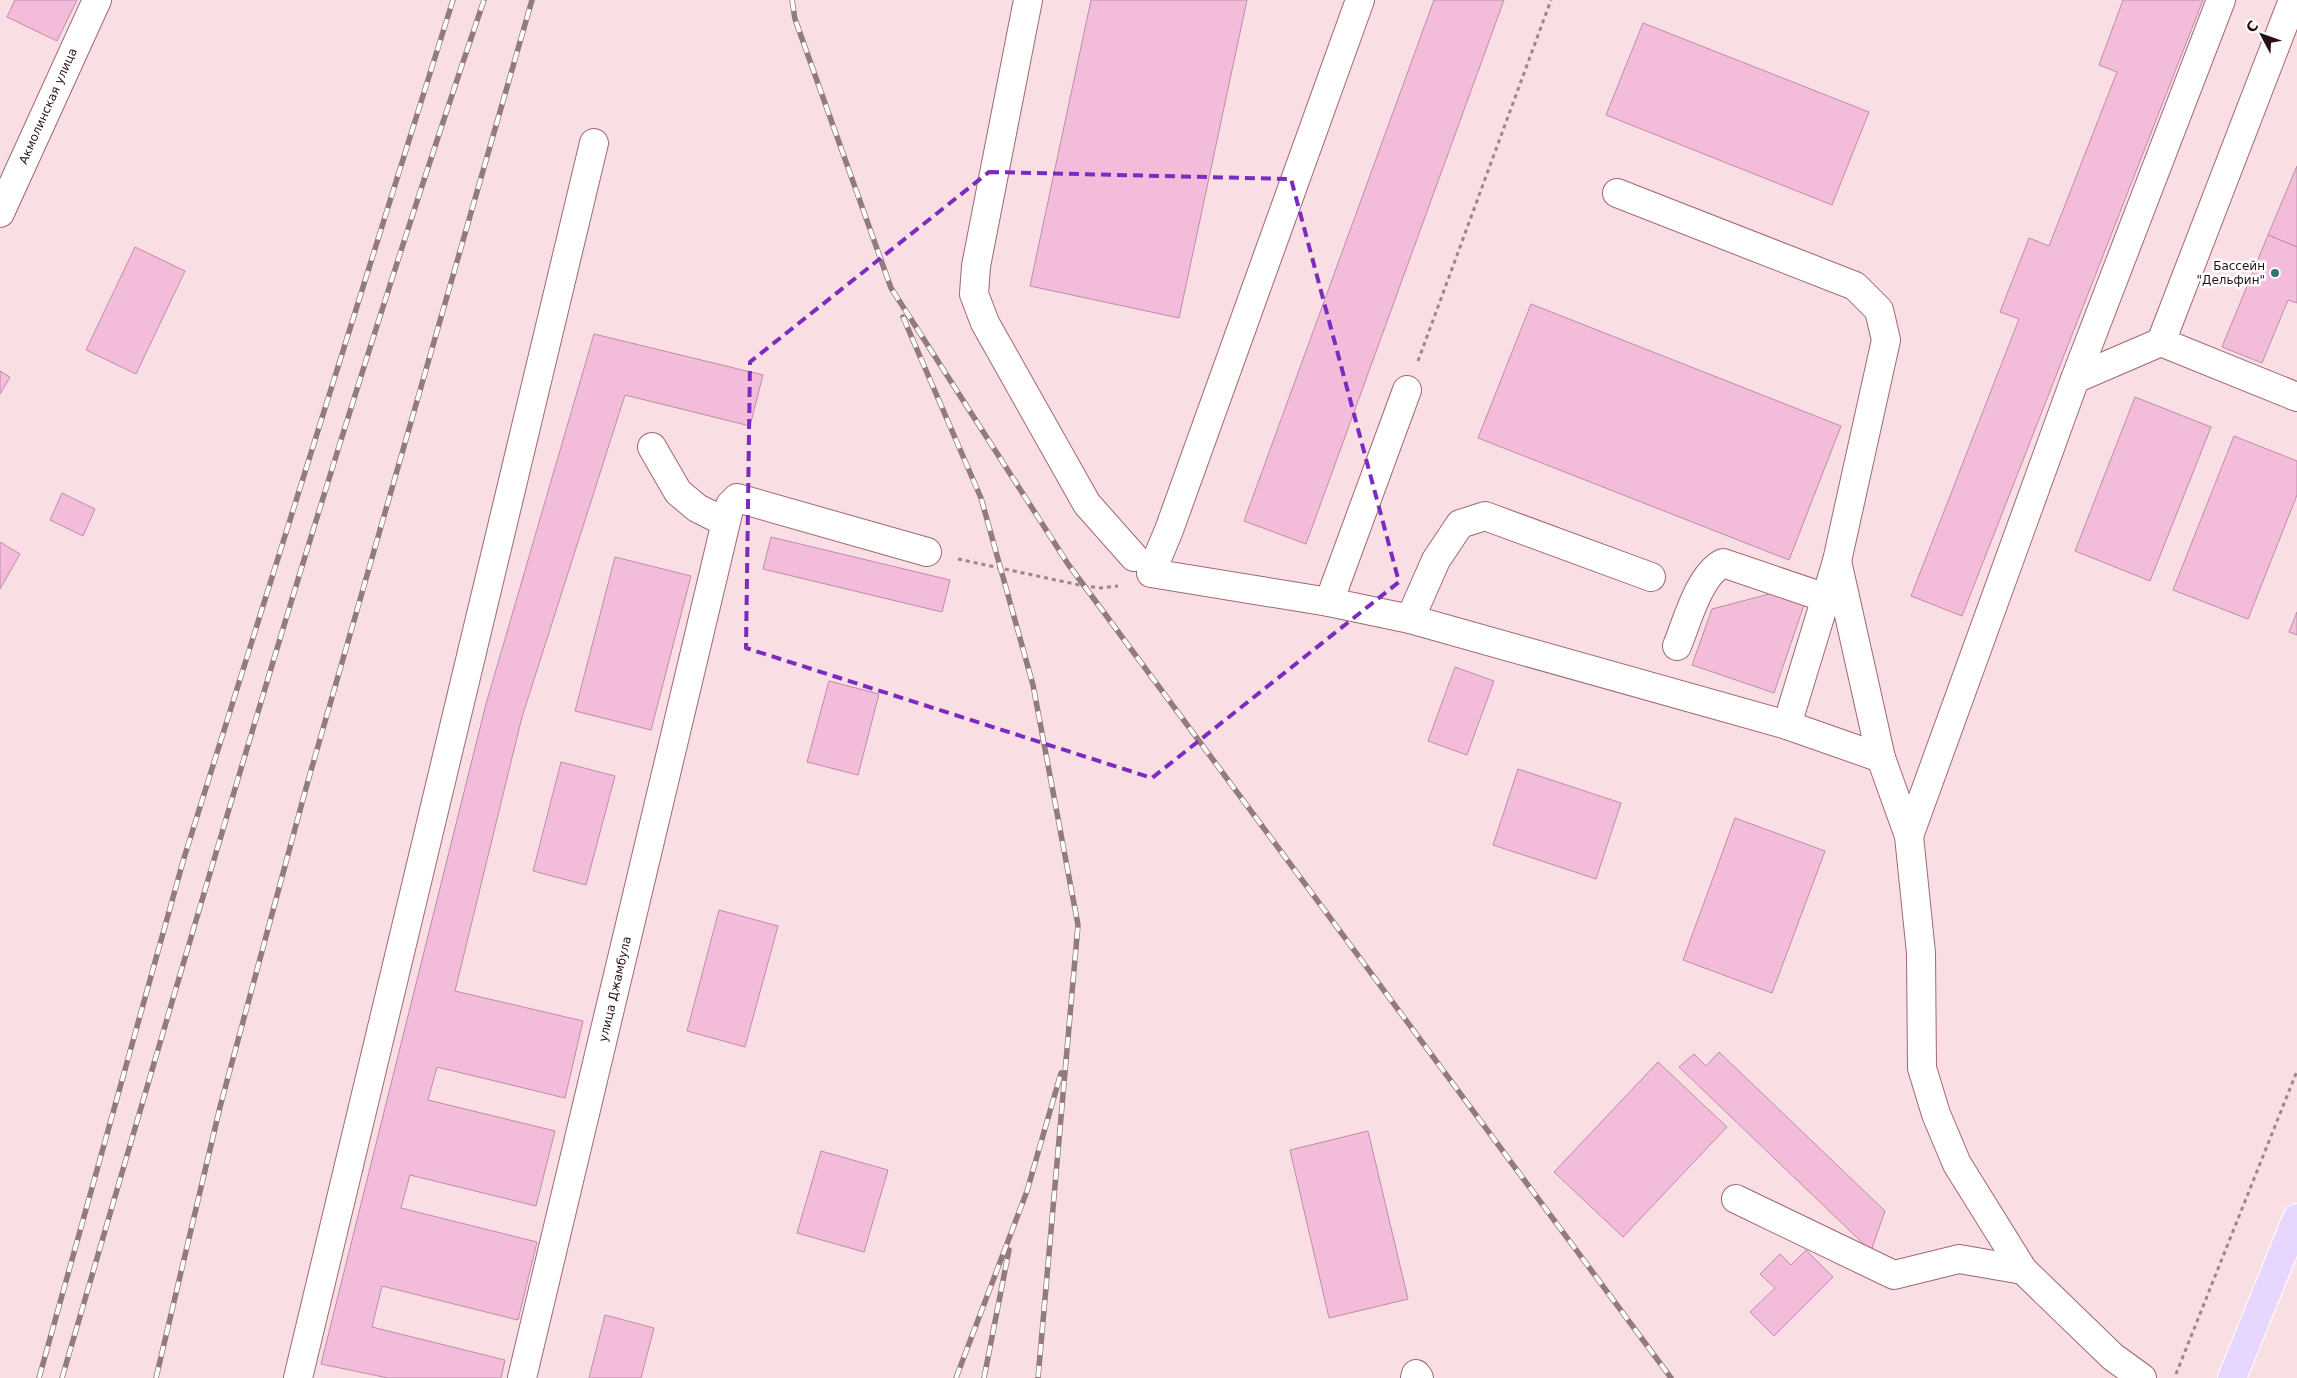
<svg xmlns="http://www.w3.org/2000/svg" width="2297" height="1378" font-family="'DejaVu Sans',sans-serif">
	<rect width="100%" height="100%" fill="#f9dfe4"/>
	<!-- building -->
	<g fill="#f3bcdb" stroke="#c08ba9">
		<path d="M 15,0 L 77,0 L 57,41 L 7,17 Z"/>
		<path d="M 1091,0 L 1247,0 L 1179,318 L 1030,286 Z"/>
		<path d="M 1434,0 L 1504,0 L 1306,544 L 1244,521 Z"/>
		<path d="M 2123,0 L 2203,0 L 1962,616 L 1911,596 L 2019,319 L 2000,312 L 2029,238 L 2049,246 L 2117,72 L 2099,65 Z"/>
		<path d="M 1643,23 L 1869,112 L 1832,205 L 1606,115 Z"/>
		<path d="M 2297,166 L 2297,247 L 2268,235 Z"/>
		<path d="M 2268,235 L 2297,247 L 2297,303 L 2288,300 L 2262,363 L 2222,347 Z"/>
		<path d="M 135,247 L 185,271 L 136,374 L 86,350 Z"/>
		<path d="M 1531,304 L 1841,426 L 1789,560 L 1478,438 Z"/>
		<path d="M 594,334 L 763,375 L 750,426 L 625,395 L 522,717 L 455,991 L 583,1021 L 565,1098 L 437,1067 L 428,1100 L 555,1131 L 536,1206 L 410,1175 L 401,1208 L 537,1242 L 518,1320 L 382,1286 L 372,1327 L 505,1360 L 501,1378 L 388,1378 L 321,1364 L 486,704 Z"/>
		<path d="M 0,371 L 10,377 L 0,394 Z"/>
		<path d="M 2135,397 L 2211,427 L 2150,581 L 2075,551 Z"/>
		<path d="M 2234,436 L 2297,461 L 2297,495 L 2248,619 L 2173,590 Z"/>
		<path d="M 62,493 L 95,509 L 83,536 L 50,520 Z"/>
		<path d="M 771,537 L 950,580 L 942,612 L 763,569 Z"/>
		<path d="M 0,542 L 20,554 L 0,589 Z"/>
		<path d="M 615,557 L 691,576 L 651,730 L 575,711 Z"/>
		<path d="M 1773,593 L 1804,605 L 1774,693 L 1692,665 L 1712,609 Z"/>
		<path d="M 2297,612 L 2297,635 L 2289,632 Z"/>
		<path d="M 1455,667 L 1494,681 L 1467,755 L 1428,741 Z"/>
		<path d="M 829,681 L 879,694 L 858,775 L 807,762 Z"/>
		<path d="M 561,762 L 615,776 L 586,885 L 533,871 Z"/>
		<path d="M 1518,769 L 1621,803 L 1596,879 L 1493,845 Z"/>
		<path d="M 1735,818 L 1825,851 L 1772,993 L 1683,960 Z"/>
		<path d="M 719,910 L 778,926 L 745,1047 L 687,1031 Z"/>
		<path d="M 1719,1052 L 1885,1211 L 1871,1251 L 1679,1067 L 1694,1054 L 1706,1066 Z"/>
		<path d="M 1658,1062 L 1727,1127 L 1623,1237 L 1554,1172 Z"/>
		<path d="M 1368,1131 L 1408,1299 L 1329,1318 L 1290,1150 Z"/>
		<path d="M 821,1151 L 888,1170 L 864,1252 L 797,1233 Z"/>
		<path d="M 1806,1250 L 1833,1277 L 1774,1336 L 1750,1312 L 1775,1288 L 1760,1274 L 1780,1254 L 1791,1265 Z"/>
		<path d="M 605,1315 L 654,1328 L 641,1378 L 589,1378 Z"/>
	</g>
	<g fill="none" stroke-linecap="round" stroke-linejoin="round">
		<defs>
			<g id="minor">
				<path d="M 1028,0 L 976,266 L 974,294 L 985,323 L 1087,504 L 1134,557"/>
				<path d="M 1360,0 L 1169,530 L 1151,573 L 1329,602 L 1410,619 L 1787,725 L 1881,758 L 1909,836 L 1921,953 L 1922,1068 L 1936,1114 L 1957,1164 L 2023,1270 L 2113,1357 L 2142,1378"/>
				<path d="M 2293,0 L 2161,342 L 2297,397"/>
				<path d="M 1617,193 L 1855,286 L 1879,310 L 1886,340 L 1837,561"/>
				<path d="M 0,213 L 97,0"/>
				<path d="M 2075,379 L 2161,342"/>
				<path d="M 652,447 L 678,492 L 697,508 L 725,522"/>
				<path d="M 1329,602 L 1407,390"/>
				<path d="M 1410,619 L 1436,560 L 1460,524 L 1485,516 L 1651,577"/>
				<path d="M 1677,646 C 1687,622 1699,575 1723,563 L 1826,598"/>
				<path d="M 1787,725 L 1837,561 L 1881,758"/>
				<path d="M 1909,836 L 2075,379 L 2221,0"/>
				<path d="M 1736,1199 L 1894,1275 L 1959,1259 L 2023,1270"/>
				<path d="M 298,1378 L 594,143"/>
				<path d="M 522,1378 L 730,505 L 737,498 L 927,552"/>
				<path d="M 1415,1378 L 1416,1374 L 1419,1378"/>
			</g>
			<path id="major" d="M 2232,1378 L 2297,1218"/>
		</defs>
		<!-- minor casing -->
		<use href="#minor" stroke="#a06875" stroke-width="30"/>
		<!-- major casing -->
		<use href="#major" stroke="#fff" stroke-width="30"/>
		<!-- path -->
		<g stroke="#9d858a" stroke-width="3" stroke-dasharray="4 4" stroke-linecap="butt">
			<path d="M 1418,361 L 1551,0"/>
			<path d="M 958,559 L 1084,586 L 1101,588 L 1118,586"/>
			<path d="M 2176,1374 L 2297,1071"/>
		</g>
		<!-- minor -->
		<use href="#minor" stroke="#fff" stroke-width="28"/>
		<!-- major -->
		<use href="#major" stroke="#e7d6fd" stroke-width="28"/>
		<defs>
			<g id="rail">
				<path d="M 792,0 L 795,19 L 891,288 L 1068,564 L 1671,1378"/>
				<path d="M 903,317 L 981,498 L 1033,685 L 1078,925 L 1038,1378"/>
				<path d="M 39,1378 L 184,858 L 453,0"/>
				<path d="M 62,1378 C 197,917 329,455 484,0"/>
				<path d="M 156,1378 L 220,1107 L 306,788 L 532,0"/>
				<path d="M 956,1378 L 1027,1191 L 1061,1073"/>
				<path d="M 984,1378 L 1009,1250"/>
			</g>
		</defs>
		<!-- rail casing -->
		<use href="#rail" stroke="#927a7f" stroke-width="5.5"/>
		<!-- rail -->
		<use href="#rail" stroke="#fff" stroke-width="4" stroke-dasharray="11" stroke-linecap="butt"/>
	</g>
	<!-- marked area -->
	<path fill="none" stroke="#7b2cbf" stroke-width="4" stroke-dasharray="10 6" stroke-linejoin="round" d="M 989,172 L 1291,179 L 1399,582 L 1152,778 L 746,648 L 750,362 Z"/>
	<!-- markers -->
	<circle fill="#2f766e" stroke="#fff" stroke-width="2" cx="2275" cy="273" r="5"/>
	<g text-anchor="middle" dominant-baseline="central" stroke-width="5" stroke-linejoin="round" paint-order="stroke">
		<!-- street labels -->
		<g font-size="12" fill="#271117" stroke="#fff">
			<text transform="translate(48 106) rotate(-66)">Акмолинская улица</text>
			<text transform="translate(615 989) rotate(-77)">улица Джамбула</text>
		</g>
		<!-- poi labels -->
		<g font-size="12" fill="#271117" stroke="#fff" text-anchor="end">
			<text x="2265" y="266">Бассейн<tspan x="2265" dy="14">"Дельфин"</tspan></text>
		</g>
	</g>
	<!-- north arrow -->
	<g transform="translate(2262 35) rotate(311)" stroke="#ffffff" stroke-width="4" paint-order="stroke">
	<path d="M0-4L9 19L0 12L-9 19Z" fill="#271117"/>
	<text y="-8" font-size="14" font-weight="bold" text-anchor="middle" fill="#271117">С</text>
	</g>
</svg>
